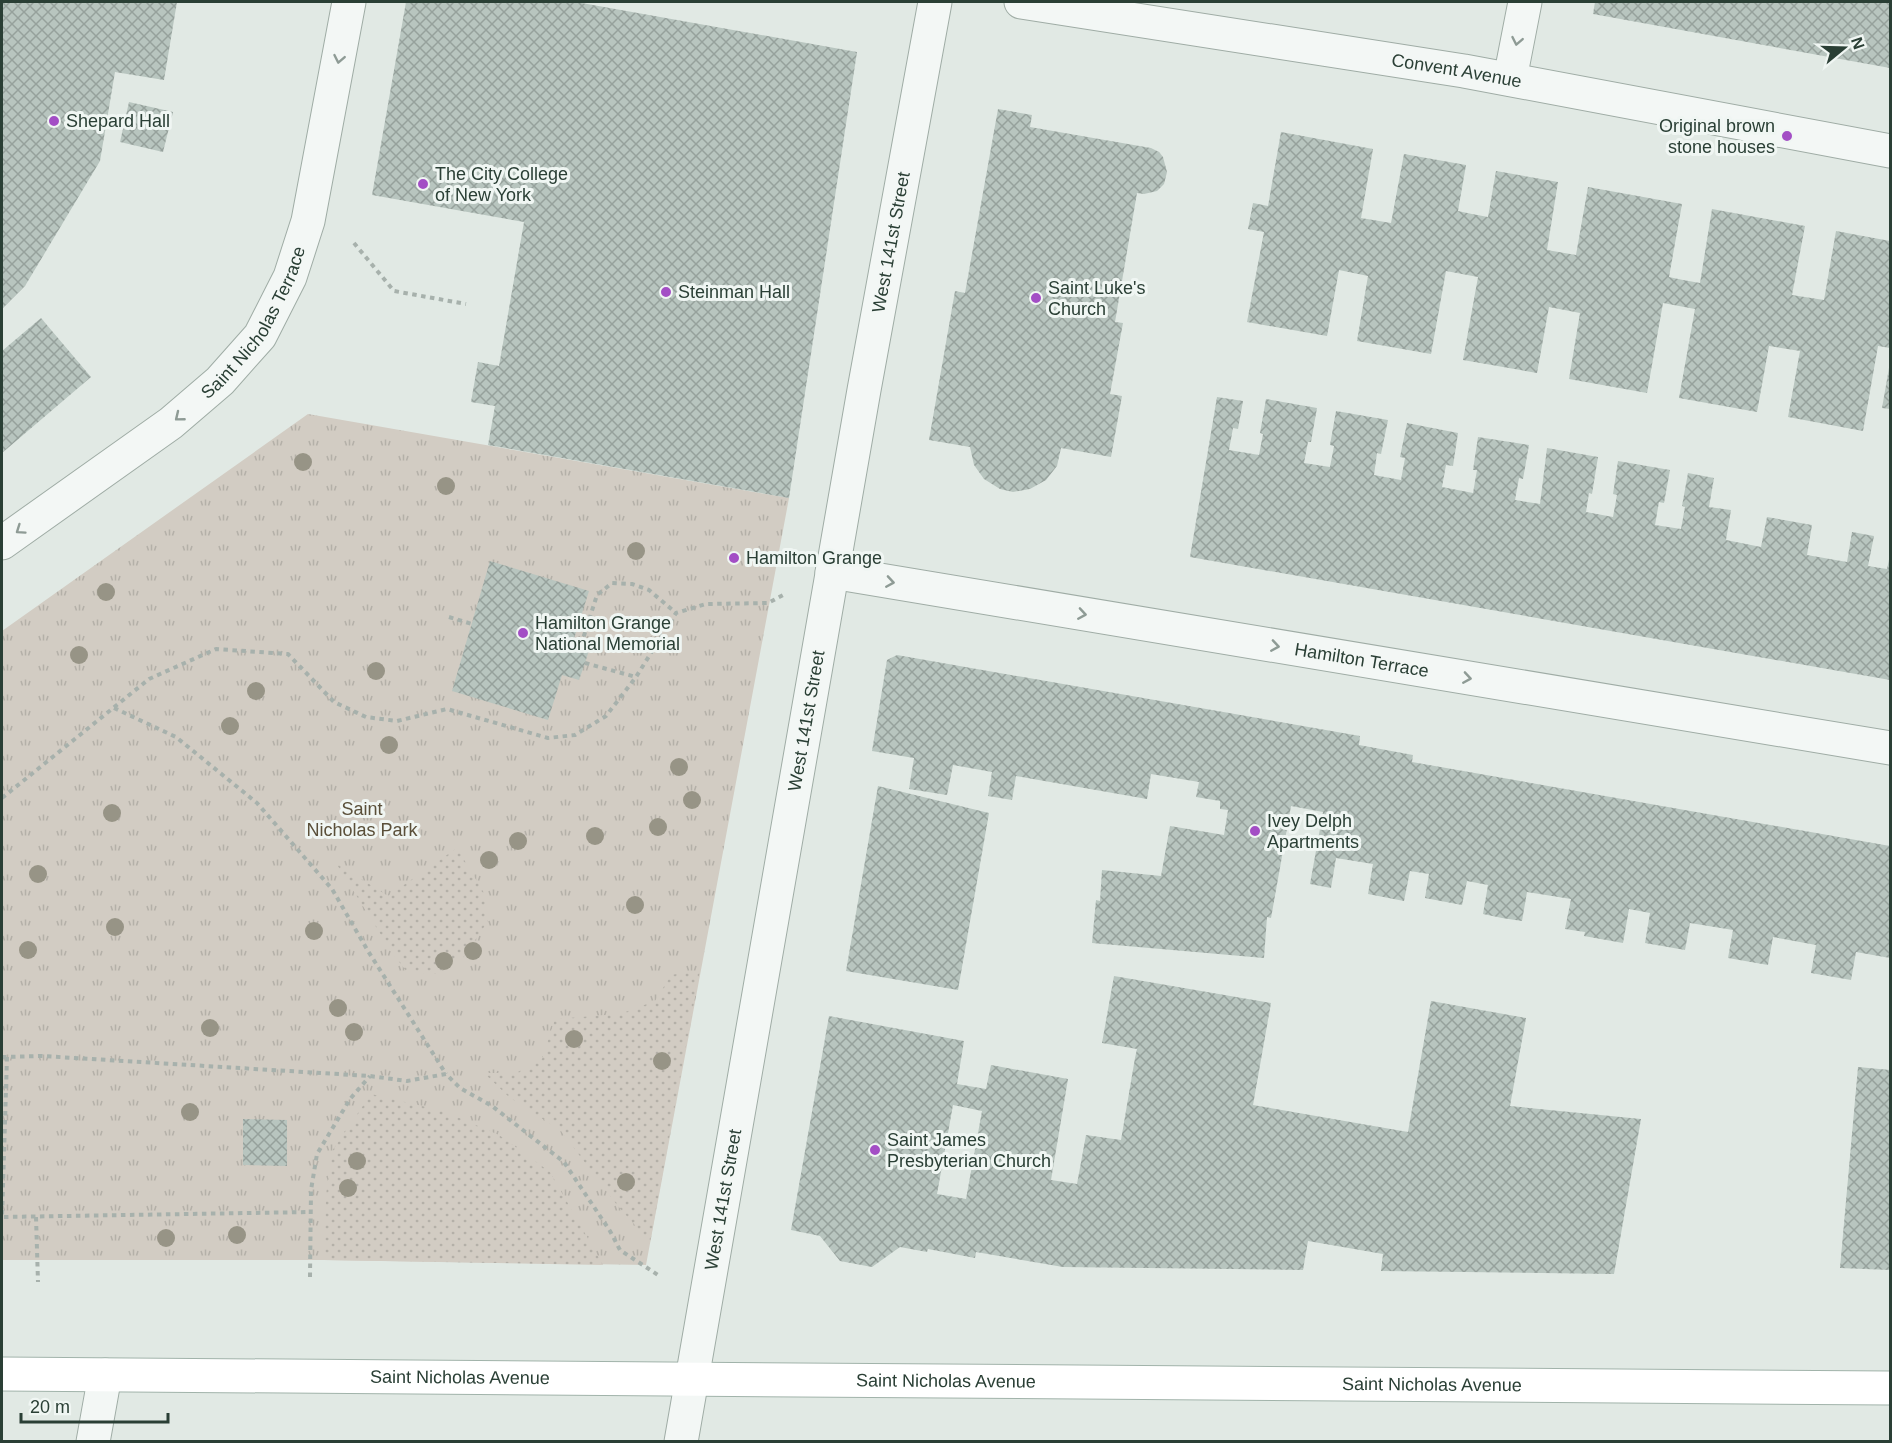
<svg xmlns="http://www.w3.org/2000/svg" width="1892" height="1443" font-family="Arial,sans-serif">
	<defs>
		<pattern id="park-tufts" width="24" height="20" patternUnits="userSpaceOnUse" patternTransform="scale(1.5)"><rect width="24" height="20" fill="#d2ccc3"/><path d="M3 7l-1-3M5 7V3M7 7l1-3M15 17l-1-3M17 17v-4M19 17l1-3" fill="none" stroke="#b4b0a8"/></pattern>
		<pattern id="garden-dots" width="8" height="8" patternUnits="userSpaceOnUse" patternTransform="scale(1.5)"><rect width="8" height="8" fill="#d2ccc3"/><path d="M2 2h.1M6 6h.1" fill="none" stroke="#b4b0a8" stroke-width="1.8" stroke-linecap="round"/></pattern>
		<pattern id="building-cross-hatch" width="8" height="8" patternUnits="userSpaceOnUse" patternTransform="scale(1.5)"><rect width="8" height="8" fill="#b8c5bf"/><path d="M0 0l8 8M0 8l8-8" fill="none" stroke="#96a19c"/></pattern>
	</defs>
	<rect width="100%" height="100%" fill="#e1e9e4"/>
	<!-- park -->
	<path fill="url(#park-tufts)" d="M 308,414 L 789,498 L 646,1265 L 324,1260 L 2,1260 L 2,631 Z"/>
	<!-- garden -->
	<g fill="url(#garden-dots)">
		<path d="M 457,848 L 484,893 L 488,921 L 463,958 L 436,974 L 407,972 L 393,954 L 336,863 L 388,896 Z"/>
		<path d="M 700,970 L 650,1242 L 617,1205 L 561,1131 L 509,1097 L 484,1073 L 516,1073 L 542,1059 L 555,1019 L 620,1014 L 655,1001 L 671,975 Z"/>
		<path d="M 371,1094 L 443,1111 L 499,1135 L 550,1172 L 603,1265 L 324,1260 L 326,1195 L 332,1151 Z"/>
	</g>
	<!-- building -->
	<g fill="url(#building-cross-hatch)" fill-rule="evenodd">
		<path d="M 2,2 L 177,2 L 164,80 L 115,72 L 100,161 L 25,286 L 2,309 Z"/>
		<path d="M 406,2 L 576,2 L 857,52 L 789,498 L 488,445 L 495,406 L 471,402 L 478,362 L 499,366 L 524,222 L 372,195 Z"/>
		<path d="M 1595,2 L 1890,2 L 1890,68 L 1593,14 Z"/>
		<path d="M 129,102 L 173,112 L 163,152 L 120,142 Z"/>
		<path d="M 998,109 L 1032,115 L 1030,127 L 1151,148 L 1159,152 L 1163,157 L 1167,172 L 1164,184 L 1157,191 L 1144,194 L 1137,193 L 1115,322 L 1123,323 L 1110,394 L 1122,396 L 1111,457 L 1061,448 L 1057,466 L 1046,480 L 1030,489 L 1013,492 L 1000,489 L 984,479 L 974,465 L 970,447 L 929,440 L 955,291 L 965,293 Z"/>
		<path d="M 1281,132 L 1373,149 L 1361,218 L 1391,223 L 1404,154 L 1466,165 L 1458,211 L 1472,214 L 1488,217 L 1496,171 L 1558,182 L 1547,250 L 1576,255 L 1588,187 L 1682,204 L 1669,277 L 1683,280 L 1700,283 L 1712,209 L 1805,226 L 1792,295 L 1824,300 L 1836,231 L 1890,241 L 1890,348 L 1878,346 L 1863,431 L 1788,417 L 1800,351 L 1769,346 L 1757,412 L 1679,398 L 1695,309 L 1663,303 L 1647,393 L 1569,379 L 1580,313 L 1549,307 L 1537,373 L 1463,360 L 1478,277 L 1446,271 L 1431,354 L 1357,341 L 1368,276 L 1339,270 L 1327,336 L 1247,322 L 1264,232 L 1248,229 L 1253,203 L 1268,206 Z"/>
		<path d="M 41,318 L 91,377 L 2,453 L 2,351 Z"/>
		<path d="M 1889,368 L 1890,368 L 1890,409 L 1882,408 Z"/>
		<path d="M 1217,397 L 1243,401 L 1238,429 L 1233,428 L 1229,450 L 1259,455 L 1263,434 L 1260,433 L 1266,399 L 1317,408 L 1311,442 L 1308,442 L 1304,463 L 1330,467 L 1334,446 L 1330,445 L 1336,411 L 1388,420 L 1381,454 L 1377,453 L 1374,475 L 1401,480 L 1405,458 L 1400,457 L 1407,423 L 1458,433 L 1453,466 L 1446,465 L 1442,487 L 1473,493 L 1477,470 L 1473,470 L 1478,437 L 1529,445 L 1523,479 L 1519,478 L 1515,500 L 1540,504 L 1547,448 L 1598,457 L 1592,494 L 1589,493 L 1586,512 L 1613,517 L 1617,495 L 1613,494 L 1618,461 L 1670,470 L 1664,503 L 1659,502 L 1655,525 L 1681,529 L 1685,507 L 1682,506 L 1688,473 L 1714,478 L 1709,507 L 1731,510 L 1726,540 L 1761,547 L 1767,517 L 1812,525 L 1807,555 L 1847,562 L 1852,532 L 1874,536 L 1868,566 L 1887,569 L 1890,555 L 1890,680 L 1190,557 Z"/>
		<path d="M 490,561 L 589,591 L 573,642 L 590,647 L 585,663 L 579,680 L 562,675 L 548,720 L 452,691 Z"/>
		<path d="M 897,655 L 1360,736 L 1359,745 L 1413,755 L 1412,762 L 1890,846 L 1890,958 L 1856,952 L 1851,980 L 1811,973 L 1816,945 L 1773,937 L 1768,965 L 1728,958 L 1733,930 L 1690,923 L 1685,950 L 1645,943 L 1650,913 L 1629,909 L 1623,943 L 1584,936 L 1585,932 L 1565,929 L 1571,899 L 1527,892 L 1522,921 L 1502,918 L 1483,914 L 1488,885 L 1467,881 L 1462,905 L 1425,898 L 1429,874 L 1410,871 L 1404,901 L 1368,894 L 1373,864 L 1336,858 L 1331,888 L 1310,884 L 1323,812 L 1291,806 L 1271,918 L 1267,917 L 1264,958 L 1092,943 L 1096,900 L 1100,901 L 1102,870 L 1161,876 L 1170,826 L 1224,835 L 1228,810 L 1220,809 L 1220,801 L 1196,797 L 1199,782 L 1151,774 L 1147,799 L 1016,776 L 1012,800 L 988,796 L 992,772 L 953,765 L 947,795 L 909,789 L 914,758 L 872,751 L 887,660 Z"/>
		<path d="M 878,786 L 989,813 L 958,990 L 846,971 Z"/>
		<path d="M 1114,976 L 1271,1003 L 1253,1105 L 1408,1132 L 1431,1001 L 1526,1018 L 1510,1106 L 1641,1119 L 1614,1274 L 1381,1271 L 1383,1254 L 1308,1241 L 1303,1270 L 1063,1267 L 976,1252 L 975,1258 L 928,1249 L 927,1252 L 900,1247 L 872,1267 L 840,1261 L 820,1236 L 791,1230 L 829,1016 L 964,1041 L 957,1084 L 986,1089 L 991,1065 L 1068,1079 L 1051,1180 L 1077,1184 L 1086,1135 L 1121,1140 L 1135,1058 L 1137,1049 L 1102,1043 ZM 953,1105 L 982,1111 L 966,1199 L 937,1194 Z"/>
		<path d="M 1858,1067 L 1890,1070 L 1890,1270 L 1840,1268 Z"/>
		<path d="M 243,1119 L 287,1120 L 287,1166 L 243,1165 Z"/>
	</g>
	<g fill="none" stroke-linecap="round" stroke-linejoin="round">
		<defs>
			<g id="minor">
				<path id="s1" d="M 1021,2 L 1464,71 L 1890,151"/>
				<path d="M 1510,79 L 1525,2"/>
				<path id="s2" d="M 2,543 L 171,423 L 220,381 L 260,336 L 290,277 L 308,221 L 349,2"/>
				<path id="s3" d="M 832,572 L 1890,748"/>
				<path d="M 93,1442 L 105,1375"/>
				<path id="s4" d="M 681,1442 L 864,390 L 935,2"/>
			</g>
			<g id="major">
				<path id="s5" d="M 2,1374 L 1890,1388"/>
			</g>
		</defs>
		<!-- minor casing -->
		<use href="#minor" stroke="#9faca5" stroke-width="35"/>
		<!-- major casing -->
		<use href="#major" stroke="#a1b3aa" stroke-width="35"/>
		<!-- path -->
		<g stroke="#a7b1ac" stroke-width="4" stroke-dasharray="4.5 4.5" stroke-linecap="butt">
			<path d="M 354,243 L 394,291 L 466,304"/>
			<path d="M 449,617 L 472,624"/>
			<path d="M 581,645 L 597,595 L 612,583 L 632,584 L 649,590 L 676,613"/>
			<path d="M 585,663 L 636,677"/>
			<path d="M 114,708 L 176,737 L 257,803 L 332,889 L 368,951 L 446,1074"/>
			<path d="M 2,798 L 149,679 L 216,649 L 288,654 L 334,702 L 366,717 L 397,721 L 447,709 L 548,738 L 575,735 L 606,716 L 636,677 L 676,613 L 706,604 L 768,603 L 785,594"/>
			<path d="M 2,1057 L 42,1056 L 370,1076 L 407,1081 L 446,1074 L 460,1088 L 492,1106 L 564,1162 L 610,1231 L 620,1250 L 661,1277"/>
			<path d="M 7,1057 L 2,1217 L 311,1212"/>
			<path d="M 36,1217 L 38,1282"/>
			<path d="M 310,1277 L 311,1190 L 317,1154 L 350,1099 L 370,1076"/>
		</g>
		<!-- minor -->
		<use href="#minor" stroke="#f3f7f5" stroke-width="33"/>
		<!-- major -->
		<use href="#major" stroke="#fff" stroke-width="33"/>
	</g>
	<!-- trees -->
	<g fill="#979486">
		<circle cx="303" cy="462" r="9"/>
		<circle cx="446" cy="486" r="9"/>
		<circle cx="636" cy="551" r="9"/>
		<circle cx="106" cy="592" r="9"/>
		<circle cx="79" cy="655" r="9"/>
		<circle cx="376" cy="671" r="9"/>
		<circle cx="256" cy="691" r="9"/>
		<circle cx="230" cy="726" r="9"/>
		<circle cx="389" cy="745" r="9"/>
		<circle cx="679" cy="767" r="9"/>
		<circle cx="692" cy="800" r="9"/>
		<circle cx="112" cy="813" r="9"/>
		<circle cx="658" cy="827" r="9"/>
		<circle cx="595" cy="836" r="9"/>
		<circle cx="518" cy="841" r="9"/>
		<circle cx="489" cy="860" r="9"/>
		<circle cx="38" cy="874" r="9"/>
		<circle cx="635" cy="905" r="9"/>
		<circle cx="115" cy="927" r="9"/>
		<circle cx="314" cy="931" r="9"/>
		<circle cx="28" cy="950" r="9"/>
		<circle cx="473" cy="951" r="9"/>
		<circle cx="444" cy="961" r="9"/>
		<circle cx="338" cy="1008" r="9"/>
		<circle cx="210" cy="1028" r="9"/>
		<circle cx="354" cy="1032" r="9"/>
		<circle cx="574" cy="1039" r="9"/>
		<circle cx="662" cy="1061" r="9"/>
		<circle cx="190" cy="1112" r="9"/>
		<circle cx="357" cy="1161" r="9"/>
		<circle cx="626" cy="1182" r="9"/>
		<circle cx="348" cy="1188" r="9"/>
		<circle cx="237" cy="1235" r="9"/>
		<circle cx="166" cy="1238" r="9"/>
	</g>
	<!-- one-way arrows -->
	<defs><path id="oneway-chevron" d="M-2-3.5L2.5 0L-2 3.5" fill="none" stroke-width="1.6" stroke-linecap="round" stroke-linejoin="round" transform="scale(1.5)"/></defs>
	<g stroke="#8e9b95">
		<use href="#oneway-chevron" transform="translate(1517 41) rotate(101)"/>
		<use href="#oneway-chevron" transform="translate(339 59) rotate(101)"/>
		<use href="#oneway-chevron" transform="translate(179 417) rotate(141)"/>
		<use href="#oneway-chevron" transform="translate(20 530) rotate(145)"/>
		<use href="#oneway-chevron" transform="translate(890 582) rotate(9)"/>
		<use href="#oneway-chevron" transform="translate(1082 614) rotate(9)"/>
		<use href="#oneway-chevron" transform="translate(1275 646) rotate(9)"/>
		<use href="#oneway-chevron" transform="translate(1467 678) rotate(9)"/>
	</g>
	<!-- markers -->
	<g fill="#a34ec5" stroke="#f0f6f3" stroke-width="2">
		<circle cx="54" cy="121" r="6"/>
		<circle cx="1787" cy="136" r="6"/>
		<circle cx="423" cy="184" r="6"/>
		<circle cx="666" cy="292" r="6"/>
		<circle cx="1036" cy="298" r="6"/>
		<circle cx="734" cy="558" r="6"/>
		<circle cx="523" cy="633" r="6"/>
		<circle cx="1255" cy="831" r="6"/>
		<circle cx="875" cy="1150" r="6"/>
	</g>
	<g text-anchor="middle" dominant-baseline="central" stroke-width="6" stroke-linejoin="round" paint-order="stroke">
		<!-- street labels -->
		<g font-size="18" fill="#2a3f35" stroke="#f0f6f3">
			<text stroke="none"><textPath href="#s1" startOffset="441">Convent Avenue</textPath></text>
			<text stroke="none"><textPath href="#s4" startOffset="1218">West 141st Street</textPath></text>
			<text stroke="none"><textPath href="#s2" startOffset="340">Saint Nicholas Terrace</textPath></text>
			<text stroke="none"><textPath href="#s3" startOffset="537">Hamilton Terrace</textPath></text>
			<text stroke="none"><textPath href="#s4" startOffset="732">West 141st Street</textPath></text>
			<text stroke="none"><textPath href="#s4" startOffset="246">West 141st Street</textPath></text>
			<text stroke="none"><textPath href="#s5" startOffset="458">Saint Nicholas Avenue</textPath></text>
			<text stroke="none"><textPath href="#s5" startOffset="944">Saint Nicholas Avenue</textPath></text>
			<text stroke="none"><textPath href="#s5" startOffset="1430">Saint Nicholas Avenue</textPath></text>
		</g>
		<!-- poi labels -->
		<g font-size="18" fill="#2a3f35" stroke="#f0f6f3" text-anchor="start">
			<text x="66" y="121">Shepard Hall</text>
			<text x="1775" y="126" text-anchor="end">Original brown<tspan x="1775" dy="21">stone houses</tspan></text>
			<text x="435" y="174">The City College<tspan x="435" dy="21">of New York</tspan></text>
			<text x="1048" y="288">Saint Luke's<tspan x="1048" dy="21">Church</tspan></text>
			<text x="678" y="292">Steinman Hall</text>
			<text x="746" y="558">Hamilton Grange</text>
			<text x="535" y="623">Hamilton Grange<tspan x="535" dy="21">National Memorial</tspan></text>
			<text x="1267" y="821">Ivey Delph<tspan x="1267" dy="21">Apartments</tspan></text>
			<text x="887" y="1140">Saint James<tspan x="887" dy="21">Presbyterian Church</tspan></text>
		</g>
		<!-- park labels -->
		<g font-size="18" fill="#5a4f39" stroke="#f0f6f3">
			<text x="362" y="809">Saint<tspan x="362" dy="21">Nicholas Park</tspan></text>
		</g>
	</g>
	<!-- border -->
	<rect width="1892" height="1443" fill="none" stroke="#2a3f35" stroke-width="6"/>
	<!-- north arrow -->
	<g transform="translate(1844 48) rotate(71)" stroke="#f0f6f3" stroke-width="4.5" paint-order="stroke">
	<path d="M0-4.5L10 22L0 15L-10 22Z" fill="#2a3f35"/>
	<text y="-9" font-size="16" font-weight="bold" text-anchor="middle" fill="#2a3f35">N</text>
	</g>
	<!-- scale -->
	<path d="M21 1413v9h147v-9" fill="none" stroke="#2a3f35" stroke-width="3"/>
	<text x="30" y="1413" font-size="18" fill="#2a3f35" stroke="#f0f6f3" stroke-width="4.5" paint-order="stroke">20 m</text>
</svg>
